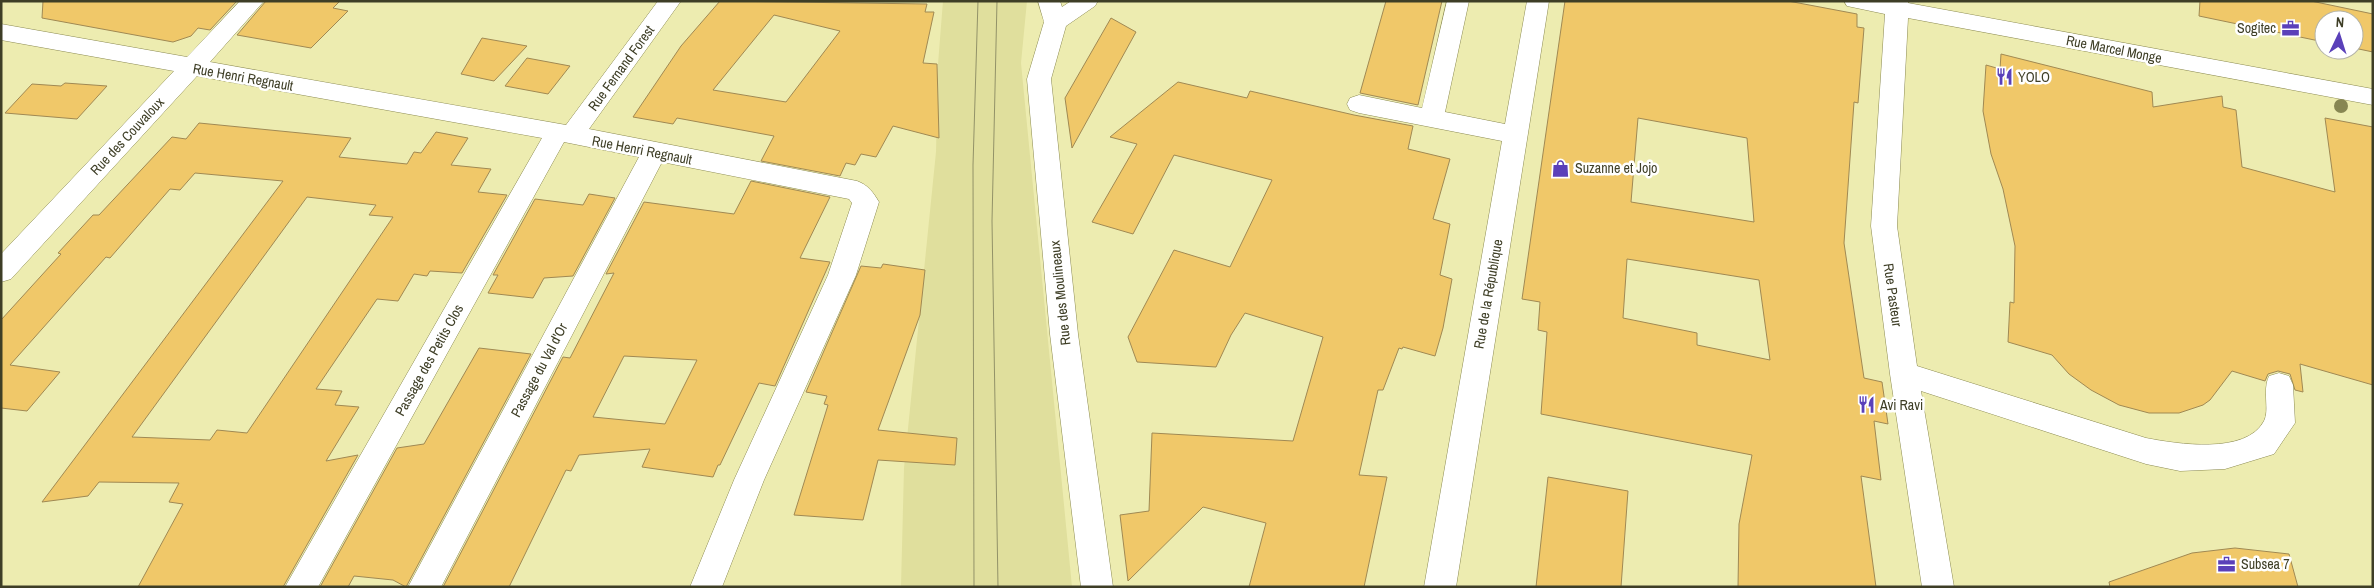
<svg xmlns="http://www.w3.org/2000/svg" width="2374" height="588" font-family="'Archivo Narrow',sans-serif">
	<rect width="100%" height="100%" fill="#edecb0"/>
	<!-- built -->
	<path fill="#e0df9d" d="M 943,1 L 1027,1 L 1021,63 L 1072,587 L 901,587 L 904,468 L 936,152 L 938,64 Z"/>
	<!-- building -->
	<g fill="#f0c869" stroke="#a08953" fill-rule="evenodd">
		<path d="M 43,1 L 237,1 L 210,30 L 198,28 L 191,36 L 173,42 L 42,18 Z"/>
		<path d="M 266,1 L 340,1 L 333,8 L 348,11 L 311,48 L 237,35 Z"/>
		<path d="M 720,1 L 927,4 L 925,12 L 934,12 L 923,63 L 937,64 L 939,138 L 893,126 L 876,157 L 861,154 L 855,165 L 846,163 L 840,176 L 761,161 L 774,136 L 677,118 L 673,124 L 633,117 L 681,46 ZM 774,15 L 840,31 L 786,102 L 713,90 Z"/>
		<path d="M 1386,1 L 1442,1 L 1418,105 L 1360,93 Z"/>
		<path d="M 1565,1 L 1788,1 L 1857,14 L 1857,27 L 1864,28 L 1858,103 L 1854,102 L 1844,243 L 1864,378 L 1882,382 L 1888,424 L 1874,421 L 1881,480 L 1861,476 L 1876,587 L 1738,587 L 1739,524 L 1752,455 L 1541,414 L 1547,332 L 1538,330 L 1540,302 L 1522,299 ZM 1638,118 L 1747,138 L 1754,222 L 1631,202 ZM 1627,259 L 1759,280 L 1770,360 L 1697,345 L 1697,333 L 1623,318 Z"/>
		<path d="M 2200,1 L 2311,1 L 2373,14 L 2373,52 L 2354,48 L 2354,20 L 2324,20 L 2324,42 L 2199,16 Z"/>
		<path d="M 1111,18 L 1136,32 L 1072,148 L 1065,98 Z"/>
		<path d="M 482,38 L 527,46 L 494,81 L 461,74 Z"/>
		<path d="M 2001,54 L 2152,92 L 2153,107 L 2222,96 L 2223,107 L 2236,110 L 2242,167 L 2335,192 L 2325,118 L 2373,127 L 2373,385 L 2300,364 L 2303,392 L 2295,390 L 2290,374 L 2278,371 L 2268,374 L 2265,381 L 2232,371 L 2210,400 L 2203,405 L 2179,413 L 2149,413 L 2119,405 L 2091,390 L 2069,374 L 2052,355 L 2008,342 L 2010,302 L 2014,303 L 2015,246 L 2003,189 L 1991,154 L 1983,111 L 1986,65 L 2000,69 Z"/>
		<path d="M 527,58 L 570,66 L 548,94 L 505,86 Z"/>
		<path d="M 1178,82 L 1247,98 L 1250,91 L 1354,115 L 1413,126 L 1408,149 L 1450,159 L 1433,219 L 1450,224 L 1440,275 L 1452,279 L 1443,328 L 1435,356 L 1403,347 L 1402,349 L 1399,348 L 1383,390 L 1378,390 L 1359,475 L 1387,477 L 1364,587 L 1249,587 L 1266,523 L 1203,507 L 1128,581 L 1120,515 L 1149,511 L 1152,433 L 1293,441 L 1323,337 L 1245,313 L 1231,335 L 1216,367 L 1137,362 L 1128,337 L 1174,250 L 1230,267 L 1272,180 L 1174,155 L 1133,234 L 1092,222 L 1137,144 L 1110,137 Z"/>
		<path d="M 65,83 L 107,86 L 77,119 L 5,113 L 32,84 L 61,86 Z"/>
		<path d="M 199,123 L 351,138 L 339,157 L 407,164 L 414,152 L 421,153 L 436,132 L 468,138 L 451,165 L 491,169 L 478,192 L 507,195 L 462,273 L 430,271 L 427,276 L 414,274 L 398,301 L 377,299 L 316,389 L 342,391 L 335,405 L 359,407 L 326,461 L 358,455 L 283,587 L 138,587 L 183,504 L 169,502 L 179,483 L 99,482 L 88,496 L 42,502 L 283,181 L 195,173 L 180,190 L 170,189 L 110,258 L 106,257 L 10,365 L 60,372 L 27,411 L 1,408 L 1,320 L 61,254 L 58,253 L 93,215 L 99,215 L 172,137 L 186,139 ZM 307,197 L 376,205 L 369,215 L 393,217 L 247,433 L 217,430 L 210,440 L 132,437 Z"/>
		<path d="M 751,181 L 830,197 L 800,258 L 830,262 L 775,386 L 759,383 L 720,465 L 718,465 L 713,477 L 642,467 L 650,449 L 579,455 L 571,471 L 566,470 L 509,587 L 443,587 L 563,357 L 570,358 L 614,273 L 606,274 L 644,202 L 734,214 ZM 624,356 L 697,360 L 665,424 L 593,417 Z"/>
		<path d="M 589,194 L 615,198 L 573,276 L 544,278 L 533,298 L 488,293 L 498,275 L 493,275 L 535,199 L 583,205 Z"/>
		<path d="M 883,264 L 925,270 L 920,315 L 878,430 L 957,438 L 955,465 L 878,460 L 863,520 L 794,515 L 828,405 L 824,404 L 827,396 L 806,392 L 861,266 L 881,268 Z"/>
		<path d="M 479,348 L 531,354 L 406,587 L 393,580 L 354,576 L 348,587 L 320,587 L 397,448 L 424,444 Z"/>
		<path d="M 1548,477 L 1628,491 L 1621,587 L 1536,587 Z"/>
		<path d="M 2235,548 L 2289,554 L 2298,587 L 2110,587 L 2109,582 L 2192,553 Z"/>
	</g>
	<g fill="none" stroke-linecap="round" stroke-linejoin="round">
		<defs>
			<g id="minor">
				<path d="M 240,1 L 264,1 L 210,62 L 566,125 L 658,1 L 681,1 L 589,129 L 857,181 C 868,185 873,192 879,202 L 856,275 L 764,480 L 722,587 L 690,587 L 734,480 L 828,275 L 852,203 L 849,199 L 662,162 L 441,587 L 408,587 L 639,157 L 564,142 L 318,587 L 285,587 L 542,138 L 197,76 L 11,279 L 1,282 L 1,254 L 174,71 L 1,40 L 1,24 L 187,57 Z"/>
				<path d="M 1038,1 L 1060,1 L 1062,7 L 1071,1 L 1098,1 L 1095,6 L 1066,26 L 1051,79 L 1078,334 L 1113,587 L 1081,587 L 1050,334 L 1027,79 L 1044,22 Z"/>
				<path d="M 1447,1 L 1469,1 L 1445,112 L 1505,124 L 1527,1 L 1549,1 L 1456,587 L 1424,587 L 1502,141 L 1359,113 L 1350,110 L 1347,104 L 1350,98 L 1359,95 L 1422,108 Z"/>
				<path d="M 1844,1 L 1908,1 L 1908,3 L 2373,89 L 2373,105 L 1908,18 L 1897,226 L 1917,366 L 2146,438 C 2177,444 2246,455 2264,421 C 2270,410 2262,391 2269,376 L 2279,373 L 2289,376 L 2293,385 L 2295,423 L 2274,454 L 2225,469 L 2180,471 L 2146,464 L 1921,391 L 1954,587 L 1922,587 L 1890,374 L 1871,226 L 1885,14 L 1847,6 Z"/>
			</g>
		</defs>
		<!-- minor casing -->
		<use href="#minor" stroke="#8c8b53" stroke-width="1"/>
		<!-- minor -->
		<use href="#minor" fill="#fff" fill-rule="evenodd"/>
		<!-- tram -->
		<g stroke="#929268" stroke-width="1">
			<path d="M 997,1 L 992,221 L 998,587"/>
			<path d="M 974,587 L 973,165 L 978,1"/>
		</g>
	</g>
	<!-- trees -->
	<circle fill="#878652" cx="2341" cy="106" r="7"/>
	<!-- icons -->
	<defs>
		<symbol id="office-bare" viewBox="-9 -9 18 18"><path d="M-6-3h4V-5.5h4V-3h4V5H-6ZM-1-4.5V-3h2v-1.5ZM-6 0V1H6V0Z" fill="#5a40b9" stroke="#fff" stroke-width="2.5" paint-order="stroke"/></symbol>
		<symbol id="restaurant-bare" viewBox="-9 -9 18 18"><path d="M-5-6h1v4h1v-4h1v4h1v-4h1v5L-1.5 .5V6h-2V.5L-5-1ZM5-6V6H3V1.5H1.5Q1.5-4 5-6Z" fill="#5a40b9" stroke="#fff" stroke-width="2.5" paint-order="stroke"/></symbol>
		<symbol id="shop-bare" viewBox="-9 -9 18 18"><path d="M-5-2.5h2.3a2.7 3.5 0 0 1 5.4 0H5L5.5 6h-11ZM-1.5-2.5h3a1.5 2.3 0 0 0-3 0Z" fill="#5a40b9" stroke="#fff" stroke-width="2.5" paint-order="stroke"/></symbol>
	</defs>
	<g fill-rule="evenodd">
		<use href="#office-bare" x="2278" y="16" width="25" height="25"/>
		<use href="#restaurant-bare" x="1992" y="64" width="25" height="25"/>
		<use href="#shop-bare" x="1548" y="156" width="25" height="25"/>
		<use href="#restaurant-bare" x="1854" y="392" width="25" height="25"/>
		<use href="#office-bare" x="2214" y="552" width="25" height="25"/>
	</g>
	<g text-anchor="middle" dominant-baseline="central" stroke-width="5" stroke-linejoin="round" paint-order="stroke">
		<!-- poi labels -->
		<g font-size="14" fill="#3e3e26" stroke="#fff" text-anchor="start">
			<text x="2276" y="28" text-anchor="end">Sogitec</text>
			<text x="2018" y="77">YOLO</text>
			<text x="1575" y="168">Suzanne et Jojo</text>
			<text x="1880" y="405">Avi Ravi</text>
			<text x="2241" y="564">Subsea 7</text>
		</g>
		<!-- street labels -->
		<g font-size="14" fill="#3e3e26" stroke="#fff">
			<text transform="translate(2114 49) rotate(11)">Rue Marcel Monge</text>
			<text transform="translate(621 68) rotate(-54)">Rue Fernand Forest</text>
			<text transform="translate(243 77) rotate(10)">Rue Henri Regnault</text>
			<text transform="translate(127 136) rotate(-47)">Rue des Couvaloux</text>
			<text transform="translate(642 150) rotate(11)">Rue Henri Regnault</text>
			<text transform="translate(1060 293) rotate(-96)">Rue des Moulineaux</text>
			<text transform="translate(1488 294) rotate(-80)">Rue de la République</text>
			<text transform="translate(1893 295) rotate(82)">Rue Pasteur</text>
			<text transform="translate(429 360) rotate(-61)">Passage des Petits Clos</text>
			<text transform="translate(539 370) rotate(-62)">Passage du Val d'Or</text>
		</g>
	</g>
	<!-- border -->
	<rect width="2374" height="588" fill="none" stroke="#3e3e26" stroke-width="5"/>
	<!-- north arrow -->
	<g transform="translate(2339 35) rotate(4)"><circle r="24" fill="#ffffff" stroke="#b2b2a8"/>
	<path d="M0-4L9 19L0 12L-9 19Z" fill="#5a40b9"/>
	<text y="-8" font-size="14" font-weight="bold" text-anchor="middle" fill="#3e3e26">N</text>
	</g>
</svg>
